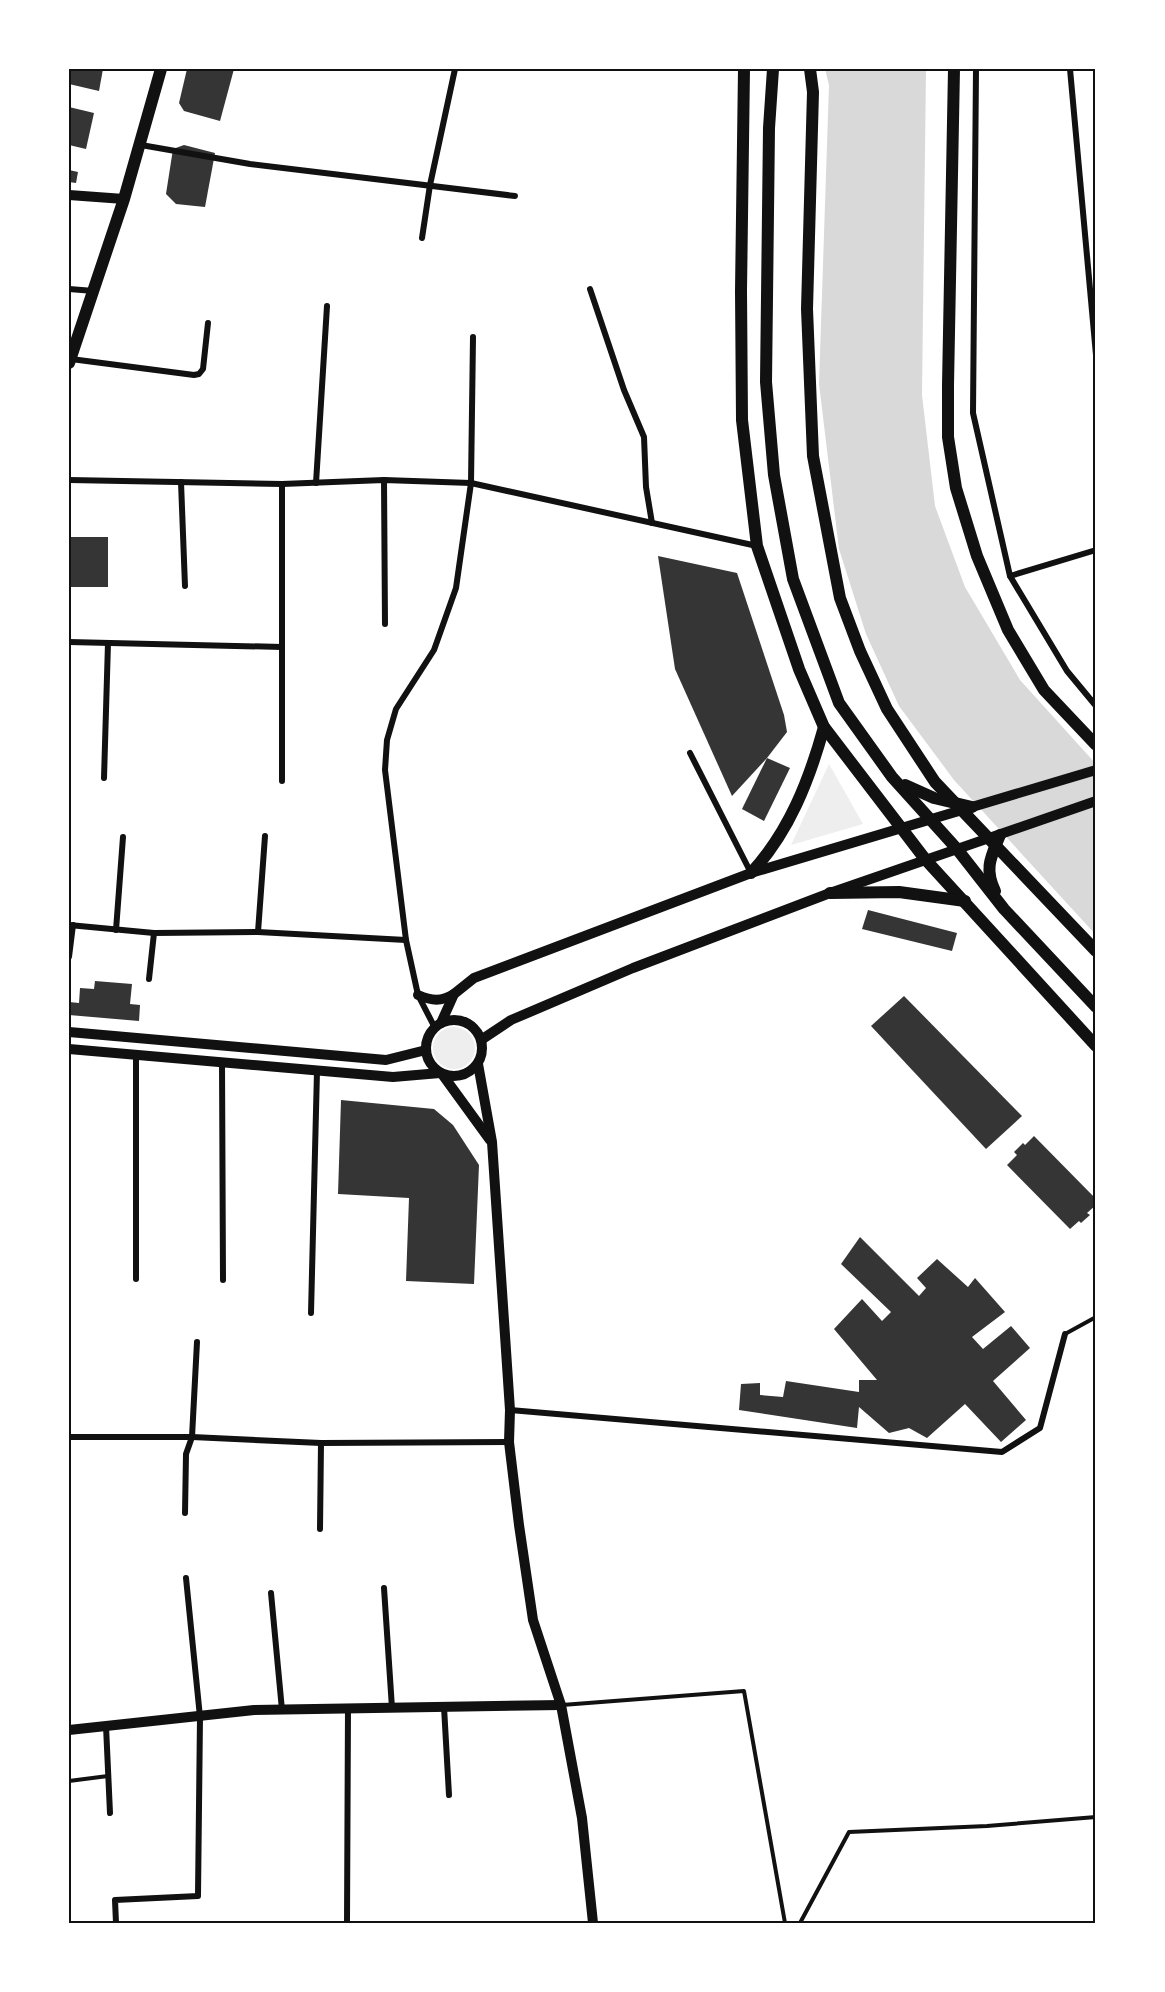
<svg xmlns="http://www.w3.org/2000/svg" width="1165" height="1992" font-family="'Titillium Web',sans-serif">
	<rect width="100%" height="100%" fill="#fff"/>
	<!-- green -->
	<g fill="#eee">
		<path d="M 829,764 L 863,824 L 791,845 Z"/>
		<circle cx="454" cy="1048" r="21"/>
	</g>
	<!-- water -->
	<path fill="#d9d9d9" d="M 825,69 L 926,69 L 922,395 L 935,506 L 965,587 L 1020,680 L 1096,764 L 1096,935 L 954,780 L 899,706 L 866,634 L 839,549 L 819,384 L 829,85 Z"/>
	<!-- building -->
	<g fill="#353535">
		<path d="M 69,69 L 103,69 L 99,91 L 69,84 Z"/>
		<path d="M 187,69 L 234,69 L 220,121 L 184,111 L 179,103 Z"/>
		<path d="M 69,107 L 94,113 L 86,149 L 69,145 Z"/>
		<path d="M 184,145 L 215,153 L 205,207 L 176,204 L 166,194 L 173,149 Z"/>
		<path d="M 69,170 L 78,172 L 76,183 L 69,182 Z"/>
		<rect x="69" y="537" width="39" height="50"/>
		<path d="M 658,556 L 737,573 L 784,715 L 787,732 L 767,758 L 732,796 L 675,669 Z"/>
		<path d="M 767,758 L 790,768 L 764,821 L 742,809 Z"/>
		<path d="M 868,910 L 957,933 L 952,951 L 862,929 Z"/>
		<path d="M 95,981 L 132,984 L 130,1004 L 140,1005 L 139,1021 L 69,1015 L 69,1002 L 79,1003 L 80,988 L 94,989 Z"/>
		<path d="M 904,996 L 1022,1116 L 986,1149 L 871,1026 Z"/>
		<path d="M 341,1100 L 434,1109 L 453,1125 L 479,1165 L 474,1284 L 406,1281 L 409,1198 L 338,1194 Z"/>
		<path d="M 1034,1136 L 1096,1199 L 1096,1205 L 1087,1213 L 1090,1215 L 1081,1223 L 1079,1221 L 1070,1229 L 1007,1165 L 1017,1155 L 1014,1152 L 1023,1143 L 1025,1145 Z"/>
		<path d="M 860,1237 L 919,1296 L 926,1288 L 917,1278 L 937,1259 L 968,1287 L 975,1278 L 1005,1312 L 972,1337 L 983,1349 L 1011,1326 L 1030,1348 L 993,1381 L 1026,1420 L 1001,1442 L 965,1404 L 927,1438 L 909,1428 L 889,1433 L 859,1407 L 857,1428 L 739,1410 L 741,1384 L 760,1383 L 760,1395 L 783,1397 L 786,1381 L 859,1392 L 859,1380 L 877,1380 L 834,1329 L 862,1299 L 882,1321 L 891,1312 L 841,1264 Z"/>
	</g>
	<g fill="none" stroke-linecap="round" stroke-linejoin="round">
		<!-- service -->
		<g stroke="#111" stroke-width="4">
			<path d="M 1065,1334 L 1096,1317"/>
			<path d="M 562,1705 L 744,1691 L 785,1923"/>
			<path d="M 69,1781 L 108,1776"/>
			<path d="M 800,1923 L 849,1832 L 987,1826 L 1096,1817"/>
		</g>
		<!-- minor -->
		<g stroke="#111" stroke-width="6">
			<path d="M 976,69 L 973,413 L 1010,576 L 1067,671 L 1096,706"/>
			<path d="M 1070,69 L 1096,355"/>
			<path d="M 141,145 L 250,164 L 515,196"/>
			<path d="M 422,238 L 430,185 L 455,69"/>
			<path d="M 69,289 L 94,291"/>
			<path d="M 590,289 L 624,390 L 644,437 L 646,487 L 652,523"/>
			<path d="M 71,359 L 194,375 L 199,374 L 203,369 L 208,323"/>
			<path d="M 69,480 L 282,484 L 384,480 L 471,483 L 757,546"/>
			<path d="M 384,480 L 385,624"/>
			<path d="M 181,482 L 185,586"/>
			<path d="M 316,483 L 327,306"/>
			<path d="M 282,484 L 282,781"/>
			<path d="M 1010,576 L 1096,550"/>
			<path d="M 69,642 L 282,647"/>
			<path d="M 690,753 L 751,873"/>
			<path d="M 104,778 L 108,643"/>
			<path d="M 69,925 L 154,933 L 258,932 L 406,940"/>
			<path d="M 116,930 L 123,837"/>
			<path d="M 258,932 L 265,836"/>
			<path d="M 69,957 L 73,925"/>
			<path d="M 149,979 L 154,933"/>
			<path d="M 435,1028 L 418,995 L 406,940 L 385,770 L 387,740 L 396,709 L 434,650 L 456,588 L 471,483 L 473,337"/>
			<path d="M 136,1054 L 136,1279"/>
			<path d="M 222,1062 L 223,1280"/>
			<path d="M 311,1313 L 317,1071"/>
			<path d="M 510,1410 L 1002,1452 L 1040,1428 L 1065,1334"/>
			<path d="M 69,1437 L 192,1437 L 321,1443 L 509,1442"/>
			<path d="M 185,1513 L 186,1454 L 192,1437 L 197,1342"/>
			<path d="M 320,1529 L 321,1443"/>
			<path d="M 384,1588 L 392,1708"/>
			<path d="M 271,1593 L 282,1710"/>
			<path d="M 444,1707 L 449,1795"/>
			<path d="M 106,1726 L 110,1813"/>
			<path d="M 116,1923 L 115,1900 L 198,1896 L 200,1717 L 186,1578"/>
			<path d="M 347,1923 L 348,1708"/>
		</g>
		<!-- tertiary -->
		<g stroke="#111" stroke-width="10">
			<path d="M 69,195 L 124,199"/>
			<path d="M 418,995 C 432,1001 441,1002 454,994"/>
			<circle cx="454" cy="1048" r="28"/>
			<path d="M 441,1023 L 454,994 L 474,978 L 751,873 L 1096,770"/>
			<path d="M 69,1032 L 386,1060 L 426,1050"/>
			<path d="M 481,1040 L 511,1020 L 633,968 L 830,893 L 1096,801"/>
			<path d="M 69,1049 L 393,1077 L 440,1073"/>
			<path d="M 478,1064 L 492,1142 L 510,1410 L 509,1442 L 519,1525 L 533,1620 L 561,1705 L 582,1818 L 593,1923"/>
			<path d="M 442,1074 L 490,1140"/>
			<path d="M 69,1730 L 254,1710 L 561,1705"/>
		</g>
		<!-- secondary -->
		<g stroke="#111" stroke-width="12">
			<path d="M 744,69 L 741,291 L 742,420 L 757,546 L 799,669 L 824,727 L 925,859 L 1096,1046"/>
			<path d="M 773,69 L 769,128 L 766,382 L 774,475 L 793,579 L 839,703 L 892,777 L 957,849 L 1004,909 L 1096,1007"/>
			<path d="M 810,69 L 813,92 L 807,309 L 813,456 L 840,598 L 860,651 L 887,709 L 935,782 L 1096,951"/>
			<path d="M 954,69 L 948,385 L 948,437 L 956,488 L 977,556 L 1008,630 L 1044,690 L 1096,745"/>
			<path d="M 69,363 L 124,199 L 161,69"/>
			<path d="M 905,785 L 934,798 L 972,807"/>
			<path d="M 751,873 C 789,832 809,781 824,727"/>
			<path d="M 995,891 C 984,868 991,857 1000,835"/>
			<path d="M 830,893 L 899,892 L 965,901"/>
		</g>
	</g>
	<!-- border -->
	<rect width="1165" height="1992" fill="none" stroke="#ffffff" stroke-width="141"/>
	<rect x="70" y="70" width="1024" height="1852" fill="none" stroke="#111" stroke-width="2"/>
</svg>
